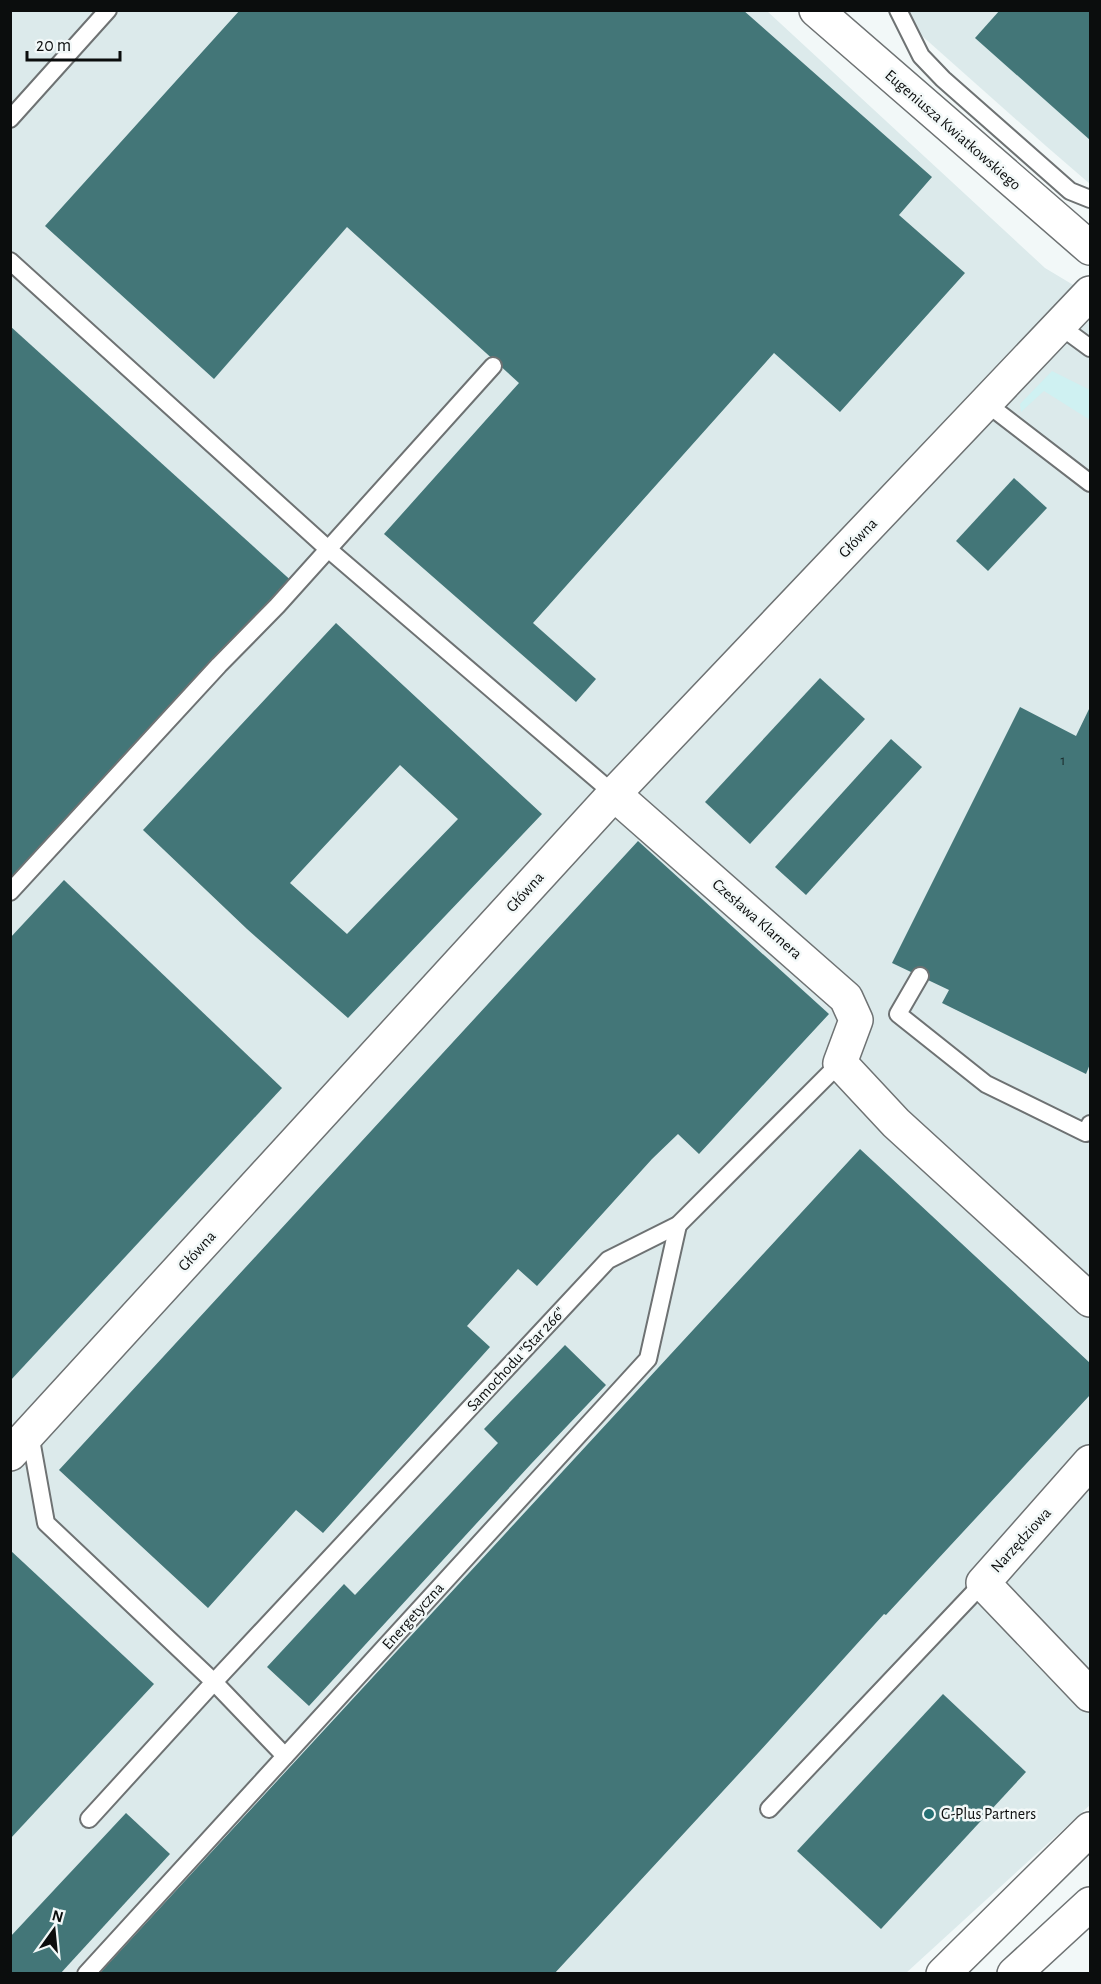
<svg xmlns="http://www.w3.org/2000/svg" width="1101" height="1984" font-family="'Alegreya Sans',sans-serif">
	<rect width="100%" height="100%" fill="#f2f8f8"/>
	<!-- built -->
	<g fill="#dceaeb">
		<path d="M 11,11 L 767,11 L 1045,268 L 1090,295 L 1090,1805 L 906,1973 L 11,1973 Z"/>
		<path d="M 894,11 L 1090,11 L 1090,184 L 1046,146 Z"/>
	</g>
	<!-- green -->
	<path fill="#cff1f2" d="M 1052,371 L 1090,390 L 1090,420 L 1044,391 L 1021,412 L 1020,404 Z"/>
	<!-- building -->
	<g fill="#437678" fill-rule="evenodd">
		<path d="M 240,10 L 743,10 L 932,177 L 899,215 L 965,273 L 840,412 L 774,353 L 533,623 L 596,679 L 576,702 L 384,534 L 519,383 L 347,227 L 214,379 L 45,226 Z"/>
		<path d="M 1000,10 L 1090,10 L 1090,140 L 975,38 Z"/>
		<path d="M 10,326 L 296,585 L 10,895 Z"/>
		<path d="M 1014,478 L 1047,508 L 988,571 L 956,541 Z"/>
		<path d="M 336,623 L 542,814 L 348,1018 L 247,929 L 143,830 ZM 400,765 L 458,819 L 347,934 L 290,883 Z"/>
		<path d="M 820,678 L 865,719 L 750,844 L 705,802 Z"/>
		<path d="M 1020,707 L 1076,736 L 1090,707 L 1090,1064 L 1086,1074 L 942,1003 L 949,990 L 892,963 Z"/>
		<path d="M 891,739 L 922,767 L 806,895 L 775,867 Z"/>
		<path d="M 638,841 L 829,1014 L 699,1154 L 678,1134 L 652,1159 L 537,1286 L 518,1269 L 467,1326 L 490,1347 L 323,1533 L 296,1510 L 208,1608 L 59,1470 Z"/>
		<path d="M 64,880 L 282,1088 L 10,1381 L 10,938 Z"/>
		<path d="M 860,1149 L 1090,1363 L 1090,1395 L 886,1615 L 884,1614 L 759,1752 L 554,1974 L 99,1974 Z"/>
		<path d="M 565,1345 L 606,1385 L 531,1464 L 309,1706 L 267,1667 L 344,1584 L 355,1595 L 498,1443 L 484,1429 Z"/>
		<path d="M 10,1550 L 154,1684 L 10,1839 Z"/>
		<path d="M 943,1694 L 1026,1772 L 881,1929 L 797,1851 Z"/>
		<path d="M 126,1813 L 170,1854 L 60,1974 L 10,1974 L 10,1937 Z"/>
	</g>
	<g fill="none" stroke-linecap="round" stroke-linejoin="round">
		<defs>
			<g id="service">
				<path d="M 898,10 L 921,56 L 943,79 L 1070,191 L 1090,199"/>
				<path d="M 10,119 L 108,10"/>
				<path d="M 10,261 L 328,549 L 614,794"/>
				<path d="M 1060,326 L 1090,348"/>
				<path d="M 986,403 L 1090,483"/>
				<path d="M 10,892 L 219,665 L 277,606 L 493,366"/>
				<path d="M 920,976 L 898,1014 L 986,1084 L 1086,1133 L 1090,1124"/>
				<path d="M 30,1434 L 46,1523 L 214,1682 L 285,1756"/>
				<path d="M 769,1809 L 983,1583"/>
				<path d="M 89,1819 L 214,1682 L 608,1260 L 678,1225 L 840,1063"/>
				<path d="M 86,1974 L 648,1359 L 678,1225"/>
			</g>
			<g id="minor">
				<path d="M 816,10 L 1090,248"/>
				<path d="M 614,794 L 846,998 L 856,1020 L 840,1063 L 896,1123 L 1090,1300"/>
				<path d="M 10,1454 L 614,794 L 1090,293"/>
				<path d="M 1090,1462 L 983,1583 L 1090,1695"/>
				<path d="M 943,1974 L 1090,1829"/>
			</g>
			<path id="tertiary" d="M 1014,1974 L 1090,1904"/>
		</defs>
		<!-- service casing -->
		<use href="#service" stroke="#6e7273" stroke-width="20"/>
		<!-- minor casing -->
		<use href="#minor" stroke="#6e7273" stroke-width="36"/>
		<!-- tertiary casing -->
		<use href="#tertiary" stroke="#6e7273" stroke-width="36"/>
		<!-- service -->
		<use href="#service" stroke="#fff" stroke-width="16"/>
		<!-- minor -->
		<use href="#minor" stroke="#fff" stroke-width="33"/>
		<!-- tertiary -->
		<use href="#tertiary" stroke="#fff" stroke-width="33"/>
	</g>
	<!-- markers -->
	<circle fill="#246f73" stroke="#f2f8f8" stroke-width="2" cx="929" cy="1814" r="6"/>
	<g text-anchor="middle" dominant-baseline="central" stroke-width="5" stroke-linejoin="round" paint-order="stroke">
		<!-- number labels -->
		<g font-size="14" fill="#192728">
			<text x="1063" y="761">1</text>
		</g>
		<!-- street labels -->
		<g font-size="16" fill="#0b0d0d" stroke="#f2f8f8">
			<text transform="translate(953 130) rotate(41)">Eugeniusza Kwiatkowskiego</text>
			<text transform="translate(858 538) rotate(-46)">Główna</text>
			<text transform="translate(525 892) rotate(-48)">Główna</text>
			<text transform="translate(757 919) rotate(41)">Czesława Klarnera</text>
			<text transform="translate(197 1251) rotate(-48)">Główna</text>
			<text transform="translate(516 1359) rotate(-47)">Samochodu "Star 266"</text>
			<text transform="translate(1021 1540) rotate(-48)">Narzędziowa</text>
			<text transform="translate(413 1616) rotate(-48)">Energetyczna</text>
		</g>
		<!-- poi labels -->
		<g font-size="16" fill="#0b0d0d" stroke="#f2f8f8" text-anchor="start">
			<text x="941" y="1814">G-Plus Partners</text>
		</g>
	</g>
	<!-- border -->
	<rect width="1101" height="1984" fill="none" stroke="#0b0d0d" stroke-width="24"/>
	<!-- north arrow -->
	<g transform="translate(54 1930) rotate(15)" stroke="#f2f8f8" stroke-width="4.5" paint-order="stroke">
	<path d="M0-4.5L10 22L0 15L-10 22Z" fill="#0b0d0d"/>
	<text y="-9" font-size="16" font-weight="bold" text-anchor="middle" fill="#0b0d0d">N</text>
	</g>
	<!-- scale -->
	<path d="M27 51v9h93v-9" fill="none" stroke="#0b0d0d" stroke-width="3"/>
	<text x="36" y="51" font-size="18" fill="#0b0d0d" stroke="#f2f8f8" stroke-width="4.5" paint-order="stroke">20 m</text>
</svg>
